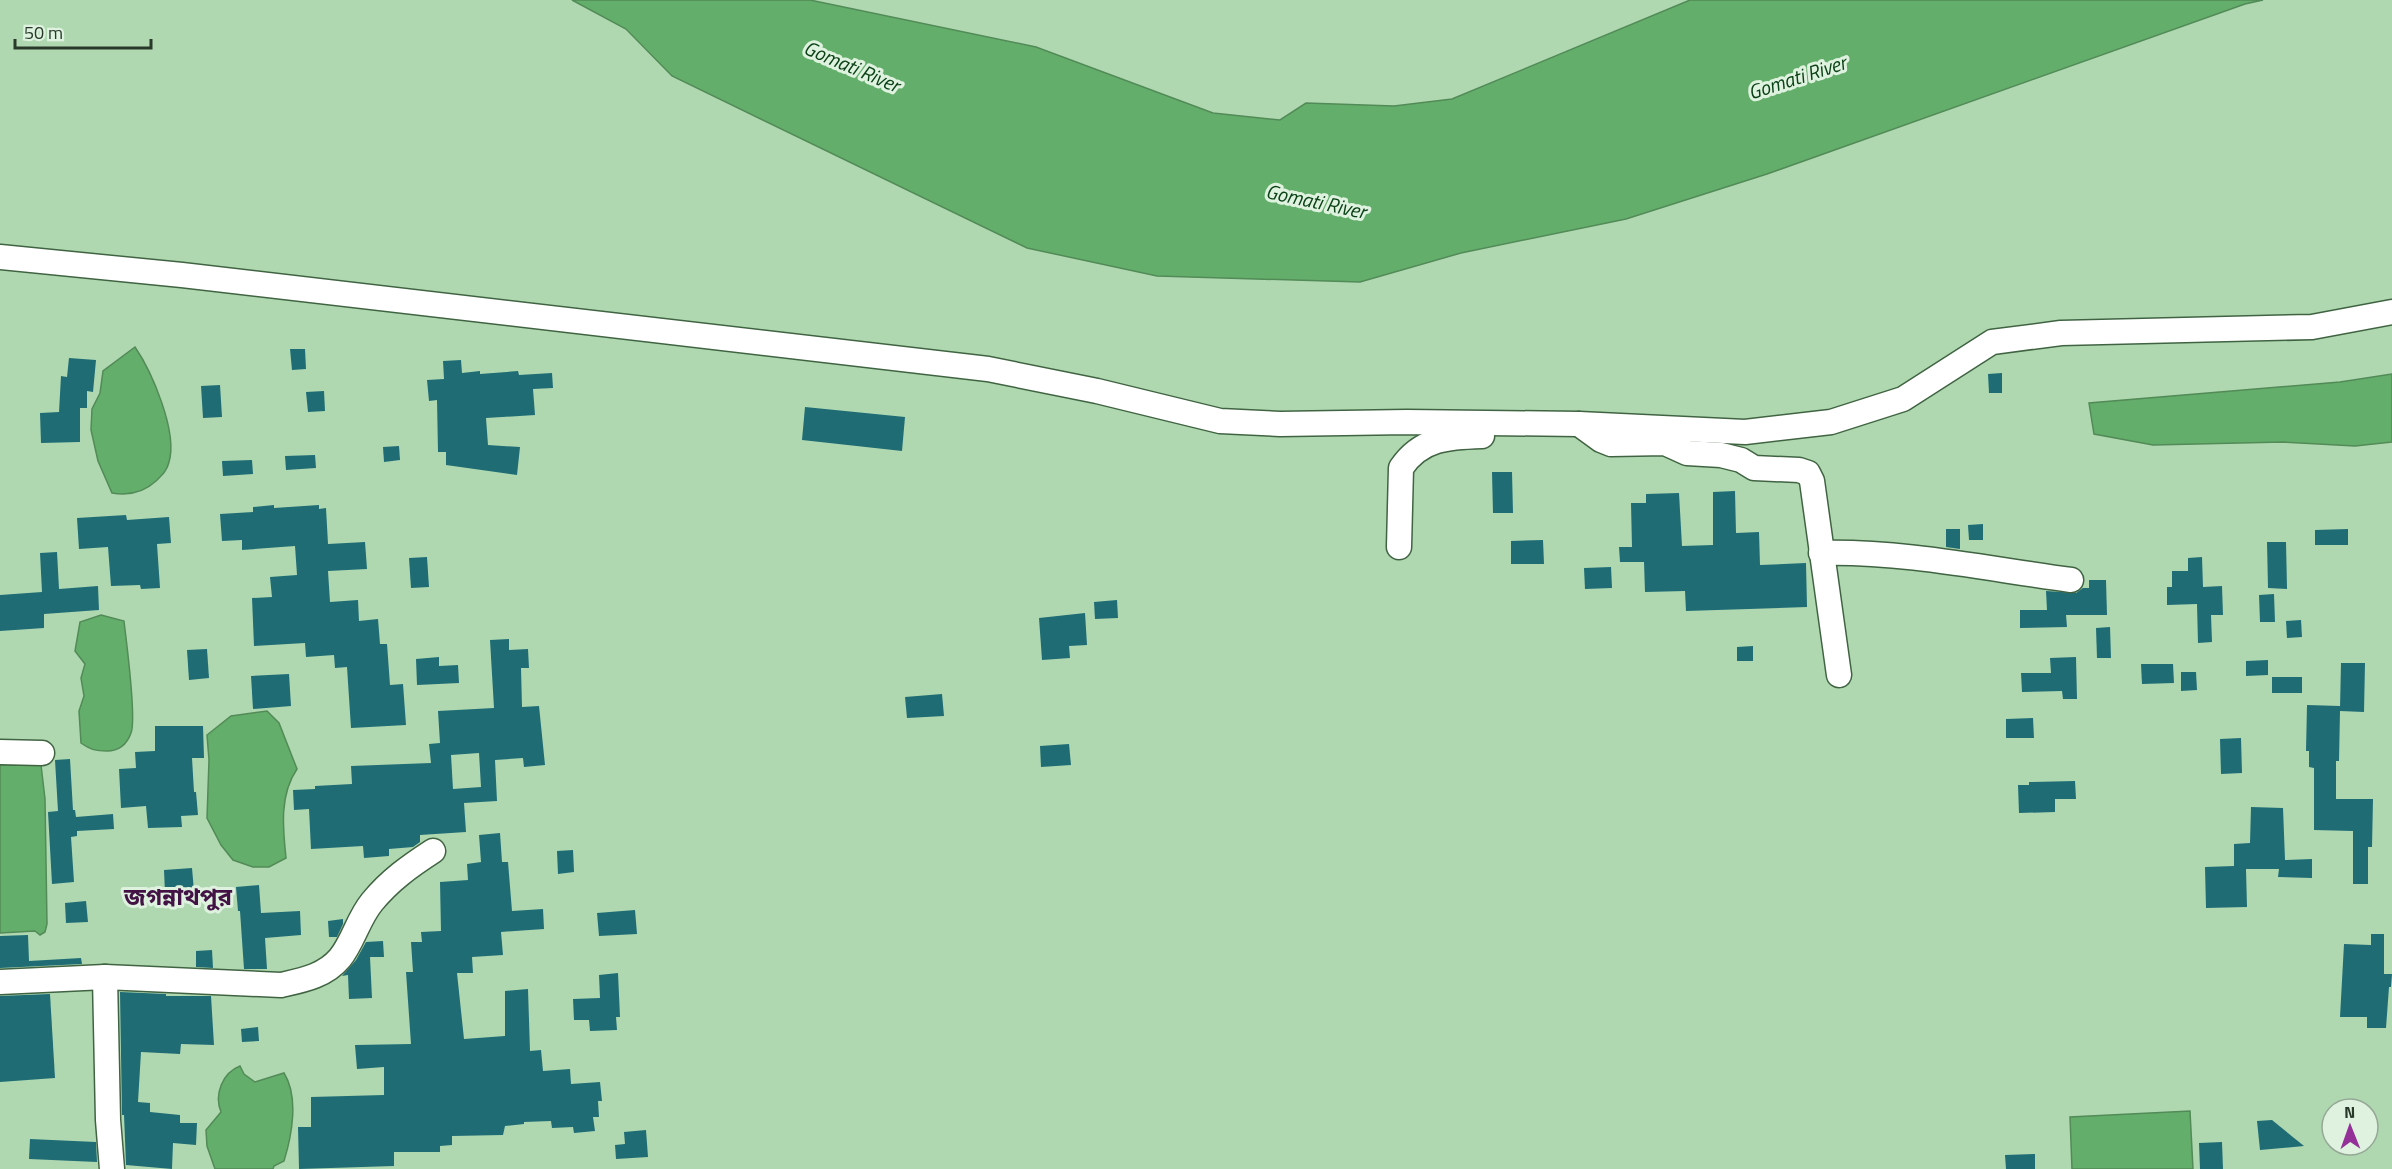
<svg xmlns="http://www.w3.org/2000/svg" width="2392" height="1169" font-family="'Titillium Web','Noto Sans Bengali',sans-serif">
	<rect width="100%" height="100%" fill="#afd8b1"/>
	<!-- water -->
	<g fill="#64ae6b" stroke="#528b57" stroke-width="1.5">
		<path d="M 572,0 L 810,0 L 1036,47 L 1213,113 L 1280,120 L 1306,103 L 1394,106 L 1452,99 L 1690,0 L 2263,0 L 2245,4 L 1767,174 L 1626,219 L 1461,253 L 1360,282 L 1157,276 L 1027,248 L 672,76 L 626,29 Z"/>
		<path d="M 135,347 C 152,372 178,432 169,462 C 167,471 162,475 156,481 C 143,493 129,496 112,493 L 98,461 L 91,430 L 92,409 L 100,393 L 103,371 Z"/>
		<path d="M 2392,374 L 2392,442 L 2355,446 L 2283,442 L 2153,445 L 2094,434 L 2089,403 L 2340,382 Z"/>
		<path d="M 101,615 L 124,621 C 126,640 137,718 131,733 C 127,744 119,751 107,751 C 96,751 91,750 81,743 L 79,711 L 84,696 L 81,678 L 85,664 L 75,651 L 80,622 Z"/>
		<path d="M 267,711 L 279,723 L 297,769 C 279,795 283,829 286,858 L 269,867 L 253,867 L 233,860 L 221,845 L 207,818 L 209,760 L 207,735 L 231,716 Z"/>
		<path d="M 0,765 L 41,765 L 45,799 L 47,924 L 45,932 L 40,935 L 35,931 L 0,933 Z"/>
		<path d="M 240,1066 L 244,1074 L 255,1082 L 284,1073 C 299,1097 292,1135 284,1161 L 274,1166 L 273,1169 L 215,1169 L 207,1146 L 206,1130 L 221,1112 C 214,1095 222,1073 240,1066 Z"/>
		<path d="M 2190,1111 L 2193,1169 L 2072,1169 L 2070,1117 Z"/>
	</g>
	<!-- building -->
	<g fill="#1f6c75" fill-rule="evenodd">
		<path d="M 290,349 L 305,349 L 306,369 L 292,370 Z"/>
		<path d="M 69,358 L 96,360 L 93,392 L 87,391 L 87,408 L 80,408 L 80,442 L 41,443 L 40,413 L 59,412 L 61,376 L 67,377 Z"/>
		<path d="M 461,360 L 462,373 L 480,371 L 480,374 L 518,371 L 519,375 L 552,373 L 553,388 L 533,389 L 535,415 L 486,418 L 488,445 L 520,447 L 517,475 L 446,465 L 446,452 L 438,452 L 437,400 L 429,401 L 427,380 L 444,379 L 443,361 Z"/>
		<path d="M 2002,373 L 2002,393 L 1989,393 L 1988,374 Z"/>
		<path d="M 220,385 L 222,417 L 203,418 L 201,386 Z"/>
		<path d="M 324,391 L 325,411 L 308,412 L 306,392 Z"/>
		<path d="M 805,407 L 905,417 L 902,451 L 802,440 Z"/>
		<path d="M 399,446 L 400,460 L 384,462 L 383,447 Z"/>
		<path d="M 315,455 L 316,468 L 286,470 L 285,456 Z"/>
		<path d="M 252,460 L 253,474 L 223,476 L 222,461 Z"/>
		<path d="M 1492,472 L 1512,472 L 1513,513 L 1493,513 Z"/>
		<path d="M 1735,491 L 1736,533 L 1759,532 L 1760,565 L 1806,563 L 1807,607 L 1686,611 L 1685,591 L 1645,592 L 1644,562 L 1620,562 L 1619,547 L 1632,547 L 1631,503 L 1646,503 L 1646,494 L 1679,493 L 1682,546 L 1713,545 L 1713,492 Z"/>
		<path d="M 274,505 L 274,508 L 319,505 L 319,509 L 326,508 L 328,544 L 365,542 L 367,569 L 328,571 L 330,602 L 358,600 L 359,621 L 378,619 L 380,644 L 387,644 L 390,685 L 403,684 L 406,725 L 351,728 L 347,667 L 335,668 L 334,655 L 306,657 L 305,643 L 254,646 L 252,598 L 272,597 L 270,577 L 297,575 L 295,546 L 242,550 L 242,540 L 222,541 L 220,514 L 253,512 L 253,507 Z"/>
		<path d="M 126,515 L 127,520 L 169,517 L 171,543 L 157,544 L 160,588 L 141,589 L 140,585 L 111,586 L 108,547 L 79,549 L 77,518 Z"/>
		<path d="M 1983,524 L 1983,540 L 1969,540 L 1968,525 Z"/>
		<path d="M 1946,529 L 1960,529 L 1960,549 L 1946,547 Z"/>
		<path d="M 2348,529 L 2348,545 L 2315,545 L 2315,530 Z"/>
		<path d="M 1543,540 L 1544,564 L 1511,564 L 1511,541 Z"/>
		<path d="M 2267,542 L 2286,542 L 2287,589 L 2268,588 Z"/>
		<path d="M 57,552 L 59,589 L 98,586 L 99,610 L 44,614 L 44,628 L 0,631 L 0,595 L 42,592 L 40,553 Z"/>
		<path d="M 427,557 L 429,587 L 411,588 L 409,558 Z"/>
		<path d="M 2202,557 L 2203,587 L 2222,586 L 2223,615 L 2211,615 L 2212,642 L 2198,643 L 2197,604 L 2167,605 L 2167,587 L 2172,587 L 2172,571 L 2188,571 L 2188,558 Z"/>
		<path d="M 1611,567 L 1612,588 L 1585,589 L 1584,568 Z"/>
		<path d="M 2089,580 L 2106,580 L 2107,615 L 2066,615 L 2067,627 L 2020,628 L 2020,610 L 2047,610 L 2046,591 L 2076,593 L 2083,588 L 2089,588 Z"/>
		<path d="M 2274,594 L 2275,622 L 2260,622 L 2259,595 Z"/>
		<path d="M 1117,600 L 1118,618 L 1095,619 L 1094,602 Z"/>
		<path d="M 1085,613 L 1087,645 L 1069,646 L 1070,658 L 1042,660 L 1039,618 Z"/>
		<path d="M 2301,620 L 2302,637 L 2287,638 L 2286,621 Z"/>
		<path d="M 2110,627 L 2111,658 L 2097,658 L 2096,628 Z"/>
		<path d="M 509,639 L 509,650 L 528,649 L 529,668 L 521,668 L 522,707 L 539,706 L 545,765 L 524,767 L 523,758 L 495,760 L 497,801 L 464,803 L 466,832 L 420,835 L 420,842 L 413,847 L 389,849 L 389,856 L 364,858 L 363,846 L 311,849 L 309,809 L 294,810 L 293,790 L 315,789 L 315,786 L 352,784 L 351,766 L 431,763 L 429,744 L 440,743 L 438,711 L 494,708 L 490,640 ZM 479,753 L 481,787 L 453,789 L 451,755 Z"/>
		<path d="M 1753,646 L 1753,661 L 1737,661 L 1737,647 Z"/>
		<path d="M 207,649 L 209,678 L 189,680 L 187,650 Z"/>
		<path d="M 439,657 L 439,666 L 458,665 L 459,683 L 417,685 L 416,659 Z"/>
		<path d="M 2076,657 L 2077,699 L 2063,699 L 2062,691 L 2022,692 L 2021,673 L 2051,673 L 2050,658 Z"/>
		<path d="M 2268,660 L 2268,675 L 2246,676 L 2246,661 Z"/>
		<path d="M 2341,663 L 2365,663 L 2364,712 L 2340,711 L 2339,761 L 2336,761 L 2336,799 L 2373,799 L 2372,847 L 2368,847 L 2368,884 L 2353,884 L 2353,831 L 2314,830 L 2314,768 L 2309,767 L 2309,751 L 2306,751 L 2307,705 L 2340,706 L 2340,708 Z"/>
		<path d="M 2141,664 L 2173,664 L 2174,683 L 2142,684 Z"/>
		<path d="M 2181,672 L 2196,672 L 2197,690 L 2181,691 Z"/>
		<path d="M 289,674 L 291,706 L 253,709 L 251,676 Z"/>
		<rect x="2272" y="677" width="30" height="16"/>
		<path d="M 942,694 L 944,716 L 907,718 L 905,697 Z"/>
		<path d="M 2033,718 L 2034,738 L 2006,738 L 2006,719 Z"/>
		<path d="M 155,726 L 203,726 L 204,758 L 192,758 L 194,792 L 196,792 L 198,815 L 181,816 L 182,827 L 148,828 L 146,806 L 121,808 L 119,769 L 136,768 L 135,752 L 155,751 Z"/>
		<path d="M 2241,738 L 2242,773 L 2221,774 L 2220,739 Z"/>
		<path d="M 1069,744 L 1071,765 L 1041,767 L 1040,746 Z"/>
		<path d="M 70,759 L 73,810 L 75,810 L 76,817 L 113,814 L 114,829 L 77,831 L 77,836 L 71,837 L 74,882 L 52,884 L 48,812 L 58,811 L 55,760 Z"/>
		<path d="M 2075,781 L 2076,799 L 2055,799 L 2055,812 L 2019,813 L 2018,785 L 2029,785 L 2029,782 Z"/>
		<path d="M 2251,807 L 2283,808 L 2285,860 L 2312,859 L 2312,878 L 2278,877 L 2279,869 L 2246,869 L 2247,907 L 2206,908 L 2205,867 L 2234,866 L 2234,844 L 2250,843 Z"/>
		<path d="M 500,833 L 502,862 L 508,862 L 512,911 L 543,909 L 544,929 L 501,932 L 503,955 L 472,957 L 473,973 L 457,973 L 464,1039 L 505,1036 L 505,991 L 528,989 L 530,1051 L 541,1050 L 543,1071 L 570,1069 L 571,1084 L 600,1082 L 602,1101 L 598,1101 L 599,1117 L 593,1117 L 595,1131 L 574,1133 L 573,1127 L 552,1128 L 551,1121 L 524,1122 L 524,1124 L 505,1126 L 503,1135 L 452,1136 L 452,1145 L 440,1146 L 440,1152 L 394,1152 L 394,1166 L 299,1169 L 298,1127 L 311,1127 L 311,1097 L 384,1095 L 384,1067 L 357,1069 L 355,1045 L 411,1044 L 406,972 L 413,972 L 411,942 L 422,942 L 421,932 L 441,931 L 440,882 L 468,880 L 467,864 L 481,862 L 479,835 Z"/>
		<path d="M 573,850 L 574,872 L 558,874 L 557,851 Z"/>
		<path d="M 192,868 L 194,891 L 165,893 L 164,870 Z"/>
		<path d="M 259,885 L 261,913 L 300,911 L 301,935 L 265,938 L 267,969 L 244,969 L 240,911 L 238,911 L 236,887 Z"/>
		<path d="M 86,901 L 88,922 L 66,923 L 65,903 Z"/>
		<path d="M 635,910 L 637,934 L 599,936 L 597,913 Z"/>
		<path d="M 343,919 L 343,924 L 337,937 L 329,937 L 328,921 Z"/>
		<path d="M 2371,934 L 2384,934 L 2384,974 L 2392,974 L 2391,987 L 2389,987 L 2386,1028 L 2367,1028 L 2367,1017 L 2340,1017 L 2344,944 L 2371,945 Z"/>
		<path d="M 28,935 L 29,961 L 81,958 L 82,964 L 0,968 L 0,936 Z"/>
		<path d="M 383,941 L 384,957 L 370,957 L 372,998 L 349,999 L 348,975 L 342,976 L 356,960 L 366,942 Z"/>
		<path d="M 212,950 L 213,968 L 196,967 L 196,951 Z"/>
		<path d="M 618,973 L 620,1017 L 616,1017 L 617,1030 L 590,1031 L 589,1020 L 574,1020 L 573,999 L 600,998 L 599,975 Z"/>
		<path d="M 120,992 L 166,994 L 166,996 L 211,996 L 214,1045 L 181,1044 L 180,1054 L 141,1052 L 138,1102 L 150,1103 L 150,1112 L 180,1115 L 180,1123 L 197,1123 L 196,1145 L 173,1143 L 172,1169 L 126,1165 L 124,1115 L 122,1115 Z"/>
		<path d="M 50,994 L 55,1078 L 0,1082 L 0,996 Z"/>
		<path d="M 258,1027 L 259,1041 L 242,1042 L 241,1029 Z"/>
		<path d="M 2272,1120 L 2304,1146 L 2260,1150 L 2257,1121 Z"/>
		<path d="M 646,1130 L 648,1157 L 616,1159 L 615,1145 L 625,1144 L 624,1132 Z"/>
		<path d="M 30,1139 L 96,1142 L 97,1162 L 29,1159 Z"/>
		<path d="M 2222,1142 L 2223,1169 L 2200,1169 L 2199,1143 Z"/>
		<path d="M 2035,1154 L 2035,1169 L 2006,1169 L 2005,1155 Z"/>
	</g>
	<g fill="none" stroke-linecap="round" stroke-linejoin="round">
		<defs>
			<g id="minor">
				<path d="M 0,257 L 182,275 L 988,369 L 1097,391 L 1220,421 L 1280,424 L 1407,422 L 1579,424 L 1745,432 L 1831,422 L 1903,399 L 1992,342 L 2061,333 L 2312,327 L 2392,312"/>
				<path d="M 1579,424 L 1601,440 L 1611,444 L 1665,443 L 1687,453 L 1721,455 L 1741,460 L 1754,468 L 1799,470 L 1808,473 L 1812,481 L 1839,675"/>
				<path d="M 1399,547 L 1401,468 C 1421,438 1449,437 1482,436"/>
				<path d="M 1821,553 C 1905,551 1988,569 2071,580"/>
				<path d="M 0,752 L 42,753"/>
				<path d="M 105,977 L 108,1120 L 112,1169"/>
				<path d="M 0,982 L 105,977 L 281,985 C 303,980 325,976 340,958 C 353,942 358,919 372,902 C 390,880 410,866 433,851"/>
			</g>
		</defs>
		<!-- minor casing -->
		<use href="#minor" stroke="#406442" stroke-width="27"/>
		<!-- minor -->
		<use href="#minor" stroke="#fff" stroke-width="24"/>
	</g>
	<g text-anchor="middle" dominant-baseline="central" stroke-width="6" stroke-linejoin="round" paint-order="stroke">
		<!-- water labels -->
		<g font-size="20" font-style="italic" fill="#0a4115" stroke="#def2df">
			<text transform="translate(852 66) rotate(23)">Gomati River</text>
			<text transform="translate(1797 77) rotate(-18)">Gomati River</text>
			<text transform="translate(1316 201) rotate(12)">Gomati River</text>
		</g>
		<!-- district labels -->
		<g font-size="24" font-weight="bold" fill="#431345" stroke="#def2df">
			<text x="178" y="896">জগন্নাথপুর</text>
		</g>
	</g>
	<!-- north arrow -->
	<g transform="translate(2350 1127) rotate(359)"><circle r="28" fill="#def2df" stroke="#95a896" stroke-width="1.5"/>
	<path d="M0-4.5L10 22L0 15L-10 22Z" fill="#943198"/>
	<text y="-9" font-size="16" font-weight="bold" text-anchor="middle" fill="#283929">N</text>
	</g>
	<!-- scale -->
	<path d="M15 39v9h136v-9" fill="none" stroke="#283929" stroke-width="3"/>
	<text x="24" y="39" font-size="18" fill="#283929" stroke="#def2df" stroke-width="4.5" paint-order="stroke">50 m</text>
</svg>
